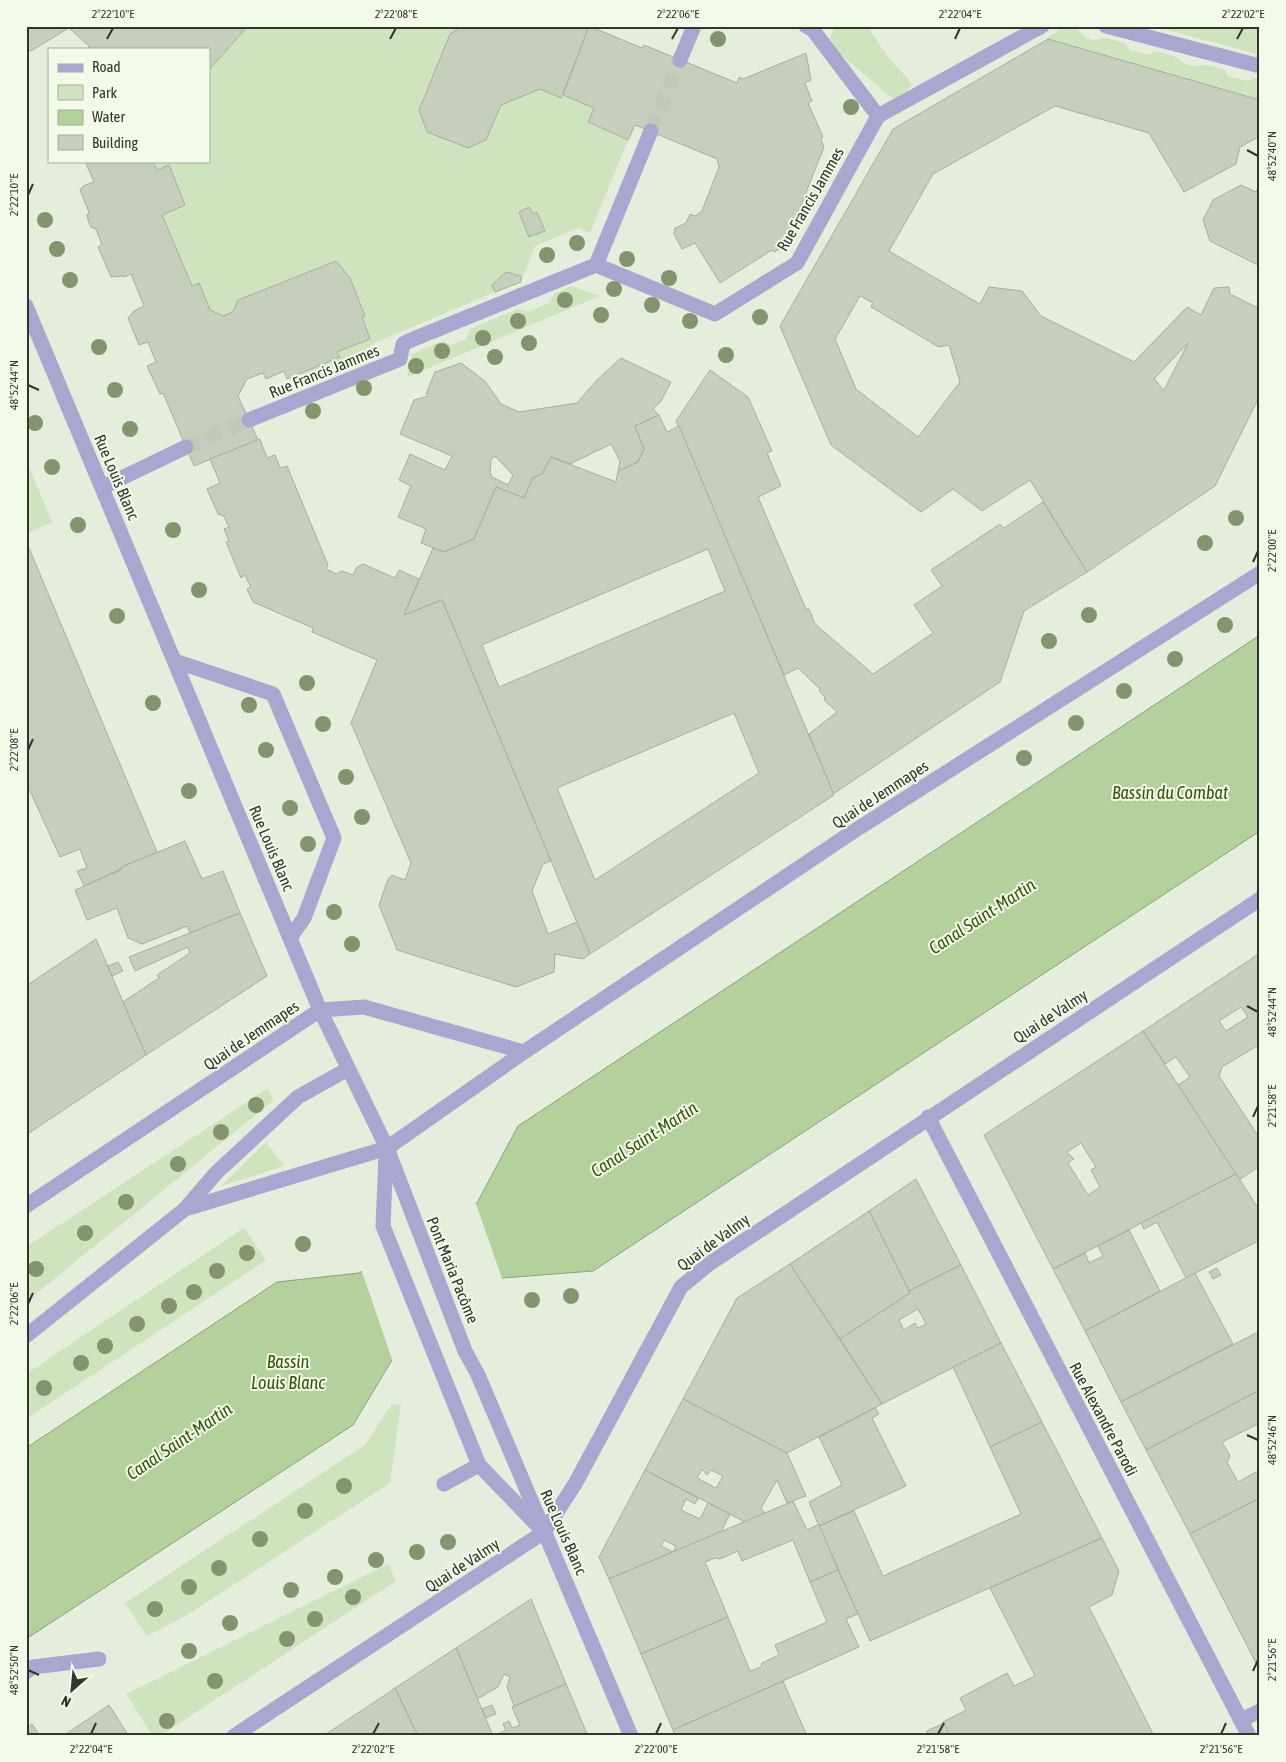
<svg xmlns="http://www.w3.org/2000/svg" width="1286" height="1762" font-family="'Asap Condensed',sans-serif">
	<rect width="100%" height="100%" fill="#e5eedd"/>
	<!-- green -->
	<g fill="#cfe3be">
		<path d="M 248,26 L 458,26 L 459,28 L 450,34 L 419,110 L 427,132 L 540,89 L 561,98 L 563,95 L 594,108 L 588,123 L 628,140 L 590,233 L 578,228 L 535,246 L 521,282 L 521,276 L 506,272 L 492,285 L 495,292 L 372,344 L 366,352 L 305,381 L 302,373 L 339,358 L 337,352 L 370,339 L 362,317 L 365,315 L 350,278 L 335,261 L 238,300 L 233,312 L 223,316 L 210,310 L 199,283 L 192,286 L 162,215 L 185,205 L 157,170 L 153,161 L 209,161 L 209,70 Z"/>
		<path d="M 835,26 L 867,26 L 887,56 L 906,77 L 912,85 L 903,96 L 894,98 L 887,94 L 837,51 L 830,38 Z"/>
		<path d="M 1153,26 L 1260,26 L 1260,55 Z"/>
		<path d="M 1065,27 L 1078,30 L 1085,37 L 1093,40 L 1107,38 L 1125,43 L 1130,50 L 1149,55 L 1155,51 L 1176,57 L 1185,64 L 1192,66 L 1207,65 L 1225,70 L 1229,77 L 1249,81 L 1254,78 L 1260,79 L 1260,100 L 1048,39 L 1048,37 Z"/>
		<path d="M 571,286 L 600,296 L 407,377 L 412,354 L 443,341 L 451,345 L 466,339 L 470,329 L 518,309 L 528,312 L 549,303 L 554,294 Z"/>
		<path d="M 26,460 L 52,522 L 26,534 Z"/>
		<path d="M 268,1088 L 274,1100 L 26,1302 L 26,1247 Z"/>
		<path d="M 266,1142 L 284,1166 L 221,1186 Z"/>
		<path d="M 244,1228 L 266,1260 L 26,1419 L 26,1374 Z"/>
		<path d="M 401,1404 L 390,1483 L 187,1615 L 147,1636 L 125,1603 L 365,1445 L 391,1405 Z"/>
		<path d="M 388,1564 L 396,1581 L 160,1736 L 153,1736 L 126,1694 Z"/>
	</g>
	<!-- water -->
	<path fill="#b4d09c" stroke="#8da27b" d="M 1260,635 L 1260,831 L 593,1271 L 503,1278 L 392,1360 L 353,1425 L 26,1639 L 26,1448 L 277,1282 L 359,1273 L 477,1203 L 518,1126 Z"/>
	<!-- pier -->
	<path fill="#e5eedd" d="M 475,1201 L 503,1281 L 393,1362 L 361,1269 Z"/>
	<!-- building -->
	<g fill="#c6cfbe" stroke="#a6af9f" fill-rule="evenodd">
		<path d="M 26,26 L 248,26 L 209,70 L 209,49 L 88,49 L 89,46 L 69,28 L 31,51 L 26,49 Z"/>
		<path d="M 458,26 L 579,26 L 588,30 L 561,98 L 540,89 L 501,105 L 486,140 L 468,148 L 427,132 L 419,110 L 450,34 L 459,28 Z"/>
		<path d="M 589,26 L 642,48 L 644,45 L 737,83 L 739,77 L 743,79 L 806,53 L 811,80 L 805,83 L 812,101 L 808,103 L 823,137 L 821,138 L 824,147 L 785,246 L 774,252 L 772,250 L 720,283 L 695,243 L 682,249 L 674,234 L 675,228 L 686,223 L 690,214 L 695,216 L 702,211 L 719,167 L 717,159 L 635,125 L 628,140 L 588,122 L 594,108 L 563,95 Z"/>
		<path d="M 1048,39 L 1260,100 L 1260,136 L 1240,147 L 1236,164 L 1184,192 L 1149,133 L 1055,106 L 933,174 L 889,251 L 980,304 L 989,287 L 1022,291 L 1041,316 L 1134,362 L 1187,307 L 1201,315 L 1214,288 L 1229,287 L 1230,294 L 1260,309 L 1260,395 L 1215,486 L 1087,572 L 1030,480 L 982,511 L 953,489 L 921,512 L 831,445 L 780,326 L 893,129 ZM 860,296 L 873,303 L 871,307 L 939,347 L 949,345 L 960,382 L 918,437 L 856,389 L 835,339 ZM 1188,343 L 1164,390 L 1154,379 Z"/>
		<path d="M 85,161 L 153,161 L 157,170 L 169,165 L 185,205 L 162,215 L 192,286 L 199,283 L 210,310 L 223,316 L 233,312 L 238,300 L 336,261 L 350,278 L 365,316 L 362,317 L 370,339 L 337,352 L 340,357 L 287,379 L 284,371 L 266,379 L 263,373 L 247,379 L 238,396 L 258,440 L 194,466 L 163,393 L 160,394 L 147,366 L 156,362 L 148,342 L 139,345 L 128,318 L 134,311 L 144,306 L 131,274 L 124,277 L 123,276 L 111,277 L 98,247 L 102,245 L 96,229 L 91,227 L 89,223 L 87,215 L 89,212 L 80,190 L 83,186 L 94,182 Z"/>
		<path d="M 1260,183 L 1260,266 L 1210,241 L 1203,220 L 1213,200 L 1241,185 L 1256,192 Z"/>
		<path d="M 529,207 L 533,214 L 537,212 L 545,231 L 529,237 L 519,212 Z"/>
		<path d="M 506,272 L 521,276 L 521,282 L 495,292 L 492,285 Z"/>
		<path d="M 621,358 L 671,382 L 661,401 L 653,409 L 659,415 L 635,426 L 644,449 L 638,462 L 618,471 L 620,461 L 611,444 L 570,464 L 551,457 L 542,474 L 533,478 L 524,498 L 496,487 L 474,539 L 444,552 L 421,543 L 426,529 L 398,517 L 411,486 L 399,480 L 410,454 L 445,470 L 452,456 L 400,434 L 414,400 L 428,396 L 426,394 L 435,372 L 461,363 L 485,381 L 501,404 L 519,412 L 577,403 L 597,380 ZM 495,456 L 513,475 L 508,485 L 492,477 L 490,472 L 491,460 Z"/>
		<path d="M 710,370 L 748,397 L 772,451 L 767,453 L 781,486 L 758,497 L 806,609 L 809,609 L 815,624 L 873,674 L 933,633 L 914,605 L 942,586 L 931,570 L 1000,524 L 1004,528 L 1043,502 L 1087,572 L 1024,611 L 1000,682 L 833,794 L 809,734 L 837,712 L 824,700 L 825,697 L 819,691 L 820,689 L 798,668 L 784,675 L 676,421 Z"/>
		<path d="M 659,415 L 667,432 L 679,426 L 834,795 L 590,954 L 442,600 L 404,615 L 433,548 L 444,552 L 474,539 L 496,487 L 524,498 L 533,478 L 542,474 L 551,457 L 616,482 L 618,471 L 638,462 L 644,449 L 635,426 ZM 708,549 L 725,591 L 499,687 L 482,645 ZM 734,713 L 759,773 L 595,880 L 557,788 Z"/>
		<path d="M 260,439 L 267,458 L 275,455 L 280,468 L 287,466 L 328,565 L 326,569 L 336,574 L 342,571 L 353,575 L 357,567 L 363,564 L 395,578 L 399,570 L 419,579 L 404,615 L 442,600 L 551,861 L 543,864 L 532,891 L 548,934 L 577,922 L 590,954 L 583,959 L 555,954 L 554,972 L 516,987 L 397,950 L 379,905 L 388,879 L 392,875 L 405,880 L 411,863 L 351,723 L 377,660 L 312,632 L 313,628 L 253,602 L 247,589 L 251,587 L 248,582 L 245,575 L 241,578 L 226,542 L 229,541 L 224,529 L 229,527 L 224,516 L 218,514 L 207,489 L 220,483 L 210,459 Z"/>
		<path d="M 26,541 L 157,852 L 84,886 L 77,871 L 87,868 L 80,849 L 60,857 L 26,782 Z"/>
		<path d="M 185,841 L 202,879 L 223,871 L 240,913 L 190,933 L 187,926 L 142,944 L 128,938 L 117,908 L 87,920 L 75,890 L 121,870 L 121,867 Z"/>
		<path d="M 240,913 L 267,976 L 146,1055 L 123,1002 L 159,978 L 157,975 L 190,953 L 188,947 L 135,971 L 129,957 Z"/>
		<path d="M 96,939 L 146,1055 L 26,1135 L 26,986 Z"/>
		<path d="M 1260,953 L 1260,1044 L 1222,1067 L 1219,1076 L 1260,1139 L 1260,1166 L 1239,1180 L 1178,1085 L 1190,1077 L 1176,1057 L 1165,1064 L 1143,1031 ZM 1241,1007 L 1248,1017 L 1226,1031 L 1219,1021 Z"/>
		<path d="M 118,962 L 123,971 L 112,976 L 108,966 Z"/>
		<path d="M 1143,1031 L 1236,1174 L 1053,1269 L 984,1135 ZM 1081,1143 L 1096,1167 L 1091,1170 L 1100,1187 L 1088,1195 L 1068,1163 L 1074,1159 L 1067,1152 Z"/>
		<path d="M 1236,1174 L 1260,1211 L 1260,1240 L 1186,1278 L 1157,1222 L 1144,1229 L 1141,1223 Z"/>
		<path d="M 916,1179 L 961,1265 L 909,1291 L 869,1211 Z"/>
		<path d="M 869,1211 L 910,1293 L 840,1339 L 790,1264 Z"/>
		<path d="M 1129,1230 L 1160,1291 L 1085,1331 L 1053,1269 L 1085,1253 L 1089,1263 L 1103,1256 L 1098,1246 Z"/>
		<path d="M 790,1264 L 882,1404 L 787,1453 L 683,1399 L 737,1298 Z"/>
		<path d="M 961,1265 L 1001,1343 L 882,1404 L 840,1339 L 910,1293 L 909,1291 ZM 918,1309 L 926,1324 L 918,1328 L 915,1323 L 904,1330 L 899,1320 Z"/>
		<path d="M 1217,1268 L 1221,1275 L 1213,1279 L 1209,1272 Z"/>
		<path d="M 1195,1273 L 1233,1344 L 1121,1402 L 1085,1331 Z"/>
		<path d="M 1260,1331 L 1260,1390 L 1146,1450 L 1121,1402 Z"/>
		<path d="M 1001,1343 L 1042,1422 L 990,1447 L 953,1367 Z"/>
		<path d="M 1260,1390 L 1260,1423 L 1222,1442 L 1230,1456 L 1227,1462 L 1238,1482 L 1260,1470 L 1260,1498 L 1190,1534 L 1146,1450 Z"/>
		<path d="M 683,1399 L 787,1453 L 806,1496 L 787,1503 L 777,1480 L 761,1508 L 765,1513 L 745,1522 L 645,1470 ZM 702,1469 L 707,1475 L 711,1470 L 723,1476 L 716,1488 L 697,1478 Z"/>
		<path d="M 875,1408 L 879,1414 L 872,1418 L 906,1486 L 819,1526 L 809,1502 L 842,1485 L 819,1437 Z"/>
		<path d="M 1042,1422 L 1102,1538 L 870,1641 L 819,1526 L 854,1511 L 883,1576 L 1021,1514 L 990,1447 Z"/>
		<path d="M 645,1470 L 698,1498 L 695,1504 L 686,1499 L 681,1510 L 700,1519 L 708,1503 L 730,1514 L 721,1532 L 673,1552 L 676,1546 L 664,1540 L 661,1546 L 673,1552 L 609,1579 L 599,1557 Z"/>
		<path d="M 1260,1498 L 1260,1666 L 1258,1667 L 1190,1534 Z"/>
		<path d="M 793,1501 L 807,1530 L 819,1524 L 838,1570 L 810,1582 L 793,1540 L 742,1561 L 738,1551 L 720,1559 L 715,1558 L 705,1562 L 728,1617 L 641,1654 L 609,1579 Z"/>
		<path d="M 1102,1538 L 1119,1571 L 1112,1595 L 1089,1607 L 1154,1736 L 950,1736 L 943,1722 L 966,1710 L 960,1698 L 1007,1673 L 1014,1686 L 1035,1676 L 990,1588 Z"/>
		<path d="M 838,1570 L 858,1614 L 846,1619 L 859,1647 L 673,1730 L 641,1654 L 728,1617 L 750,1671 L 761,1667 L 762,1663 L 779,1655 L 775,1645 L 827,1622 L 810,1582 Z"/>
		<path d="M 531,1599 L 566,1684 L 514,1706 L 507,1687 L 510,1677 L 504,1674 L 498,1687 L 477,1699 L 456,1648 Z"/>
		<path d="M 456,1648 L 493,1736 L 418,1736 L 395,1688 Z"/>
		<path d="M 783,1681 L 807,1736 L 675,1736 L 673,1730 Z"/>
		<path d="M 566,1684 L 588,1736 L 494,1736 L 506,1730 L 503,1724 L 509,1721 L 512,1728 L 520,1725 L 512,1707 Z"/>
		<path d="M 395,1688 L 418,1736 L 323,1736 L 382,1697 Z"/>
		<path d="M 109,1705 L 127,1733 L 122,1736 L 63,1736 Z"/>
		<path d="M 492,1705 L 496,1714 L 486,1718 L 482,1709 Z"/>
		<path d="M 944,1723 L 950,1736 L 928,1736 L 927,1731 Z"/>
		<path d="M 32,1724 L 40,1736 L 26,1736 L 26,1728 Z"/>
	</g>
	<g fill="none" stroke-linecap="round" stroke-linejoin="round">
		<!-- minor-tunnel -->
		<g stroke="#c1c9ba" stroke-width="15" stroke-dasharray="15 8" stroke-linecap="butt">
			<path d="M 651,131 L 680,60"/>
			<path d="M 186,447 L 249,420"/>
		</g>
		<!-- minor -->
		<g stroke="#a9a6d0" stroke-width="15">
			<path d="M 806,26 L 813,30 L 878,116"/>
			<path d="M 1106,26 L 1260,66"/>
			<path d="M 680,60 L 694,26"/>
			<path d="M 878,116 L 1042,26"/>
			<path d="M 596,265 L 651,131"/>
			<path d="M 26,306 L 320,1010 L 387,1148 L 465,1351 L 478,1375 L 631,1736"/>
			<path d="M 249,420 L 400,359 L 403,344 L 411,340 L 596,265 L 715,314 L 797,263 L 878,116"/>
			<path d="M 103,487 L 186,447"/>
			<path d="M 175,661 L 273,694 L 334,838 L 304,918 L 290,938"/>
			<path d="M 928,1117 L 1249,1736"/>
			<path d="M 386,1155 L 383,1226 L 479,1465 L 537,1525"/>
			<path d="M 26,1206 L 320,1010 L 364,1007 L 524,1052"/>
			<path d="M 185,1209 L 216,1173 L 298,1097 L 348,1069"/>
			<path d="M 26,1336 L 185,1209 L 387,1148 L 524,1052 L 851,833 L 1260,573"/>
			<path d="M 444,1484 L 479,1465"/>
			<path d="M 26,1672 L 33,1667 L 99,1659"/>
			<path d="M 1241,1720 L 1260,1711"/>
			<path d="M 234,1736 L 544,1532 L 575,1484 L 681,1287 L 709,1264 L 1260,899"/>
		</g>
	</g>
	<!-- trees -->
	<g fill="#83946e">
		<circle cx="718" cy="39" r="8"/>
		<circle cx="851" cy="107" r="8"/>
		<circle cx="45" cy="220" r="8"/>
		<circle cx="577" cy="243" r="8"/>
		<circle cx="57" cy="249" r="8"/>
		<circle cx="547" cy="255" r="8"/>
		<circle cx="627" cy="259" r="8"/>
		<circle cx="669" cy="278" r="8"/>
		<circle cx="70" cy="280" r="8"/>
		<circle cx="614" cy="289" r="8"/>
		<circle cx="565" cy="300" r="8"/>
		<circle cx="652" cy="305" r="8"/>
		<circle cx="601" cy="315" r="8"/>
		<circle cx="760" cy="317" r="8"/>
		<circle cx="518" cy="321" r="8"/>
		<circle cx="690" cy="321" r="8"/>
		<circle cx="483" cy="338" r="8"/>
		<circle cx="529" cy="343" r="8"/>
		<circle cx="99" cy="347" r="8"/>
		<circle cx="442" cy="351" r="8"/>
		<circle cx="726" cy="355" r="8"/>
		<circle cx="495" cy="357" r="8"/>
		<circle cx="416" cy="366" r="8"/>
		<circle cx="364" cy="388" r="8"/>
		<circle cx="115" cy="390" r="8"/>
		<circle cx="313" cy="411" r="8"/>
		<circle cx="35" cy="423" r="8"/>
		<circle cx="130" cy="429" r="8"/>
		<circle cx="52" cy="467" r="8"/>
		<circle cx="1236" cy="518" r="8"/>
		<circle cx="78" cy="525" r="8"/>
		<circle cx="173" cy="530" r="8"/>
		<circle cx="1205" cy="543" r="8"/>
		<circle cx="199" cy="590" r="8"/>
		<circle cx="1089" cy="615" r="8"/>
		<circle cx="117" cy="616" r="8"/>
		<circle cx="1225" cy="625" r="8"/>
		<circle cx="1049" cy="641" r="8"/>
		<circle cx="1175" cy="659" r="8"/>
		<circle cx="307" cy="683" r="8"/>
		<circle cx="1124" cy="691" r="8"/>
		<circle cx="153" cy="703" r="8"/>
		<circle cx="249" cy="705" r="8"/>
		<circle cx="1076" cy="723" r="8"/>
		<circle cx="323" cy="724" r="8"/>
		<circle cx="266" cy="750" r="8"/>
		<circle cx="1024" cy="758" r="8"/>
		<circle cx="346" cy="777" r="8"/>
		<circle cx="189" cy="791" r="8"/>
		<circle cx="290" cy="808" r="8"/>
		<circle cx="362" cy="817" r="8"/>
		<circle cx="308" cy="844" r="8"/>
		<circle cx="334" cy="912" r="8"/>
		<circle cx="352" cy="944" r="8"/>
		<circle cx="256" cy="1105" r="8"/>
		<circle cx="221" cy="1132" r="8"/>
		<circle cx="178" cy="1164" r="8"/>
		<circle cx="126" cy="1202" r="8"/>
		<circle cx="85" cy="1233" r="8"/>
		<circle cx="303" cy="1244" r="8"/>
		<circle cx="247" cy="1253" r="8"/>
		<circle cx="36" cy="1269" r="8"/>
		<circle cx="217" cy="1271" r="8"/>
		<circle cx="194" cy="1292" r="8"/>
		<circle cx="571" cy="1296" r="8"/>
		<circle cx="532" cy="1300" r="8"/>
		<circle cx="169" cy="1306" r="8"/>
		<circle cx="137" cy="1324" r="8"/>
		<circle cx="105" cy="1346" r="8"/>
		<circle cx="81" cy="1363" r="8"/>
		<circle cx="44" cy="1388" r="8"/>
		<circle cx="344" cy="1486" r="8"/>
		<circle cx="305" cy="1511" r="8"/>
		<circle cx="260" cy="1539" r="8"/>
		<circle cx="448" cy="1542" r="8"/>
		<circle cx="417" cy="1552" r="8"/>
		<circle cx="376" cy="1560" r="8"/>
		<circle cx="219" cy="1568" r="8"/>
		<circle cx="335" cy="1577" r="8"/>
		<circle cx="189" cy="1587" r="8"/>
		<circle cx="291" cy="1590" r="8"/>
		<circle cx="353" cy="1597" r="8"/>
		<circle cx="155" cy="1609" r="8"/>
		<circle cx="315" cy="1619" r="8"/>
		<circle cx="230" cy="1623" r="8"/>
		<circle cx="287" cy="1639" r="8"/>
		<circle cx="189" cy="1651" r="8"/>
		<circle cx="215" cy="1681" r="8"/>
		<circle cx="167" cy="1721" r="8"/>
	</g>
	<!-- ticks -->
	<path fill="none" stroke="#32352e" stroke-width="2" d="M 107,39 L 113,28M 390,39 L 396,28M 672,39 L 678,28M 955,39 L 960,28M 1237,39 L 1243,28M 1247,150 L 1258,156M 28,195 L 33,184M 28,385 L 39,390M 1253,562 L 1258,551M 28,750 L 33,739M 1247,1006 L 1258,1012M 1253,1117 L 1258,1106M 28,1304 L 33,1293M 1247,1435 L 1258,1440M 28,1670 L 39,1675M 1253,1671 L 1258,1660M 91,1734 L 96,1723M 373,1734 L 379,1723M 656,1734 L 661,1723M 938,1734 L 944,1723M 1221,1734 L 1226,1723"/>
	<g text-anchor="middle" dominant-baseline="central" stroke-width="4" stroke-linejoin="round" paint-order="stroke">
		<!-- street labels -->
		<g font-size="16" fill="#32352e" stroke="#f2fbea">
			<text transform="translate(810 199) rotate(-60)">Rue Francis Jammes</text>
			<text transform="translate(324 371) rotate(-22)">Rue Francis Jammes</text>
			<text transform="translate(117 477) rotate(67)">Rue Louis Blanc</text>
			<text transform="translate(880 794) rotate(-33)">Quai de Jemmapes</text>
			<text transform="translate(272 848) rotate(67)">Rue Louis Blanc</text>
			<text transform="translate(1050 1016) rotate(-33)">Quai de Valmy</text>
			<text transform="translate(251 1035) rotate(-34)">Quai de Jemmapes</text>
			<text transform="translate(713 1242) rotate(-36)">Quai de Valmy</text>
			<text transform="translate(453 1270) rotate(68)">Pont Maria Pacôme</text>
			<text transform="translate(1104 1419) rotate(62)">Rue Alexandre Parodi</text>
			<text transform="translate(564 1532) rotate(66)">Rue Louis Blanc</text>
			<text transform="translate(462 1565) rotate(-33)">Quai de Valmy</text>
		</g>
		<!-- water labels -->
		<g font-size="18" font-style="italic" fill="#365508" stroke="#f2fbea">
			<text x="1170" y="792">Bassin du Combat</text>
			<text transform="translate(982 916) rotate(-33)">Canal Saint-Martin</text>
			<text transform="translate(644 1139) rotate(-33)">Canal Saint-Martin</text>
			<text x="288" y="1361">Bassin<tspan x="288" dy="21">Louis Blanc</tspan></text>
			<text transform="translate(179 1441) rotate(-34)">Canal Saint-Martin</text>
		</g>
	</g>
	<!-- border -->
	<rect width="1286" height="1762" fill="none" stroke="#f2fbea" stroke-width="55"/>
	<!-- legend -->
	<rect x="48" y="48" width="162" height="115" fill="#f2fbea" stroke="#a5ac9f"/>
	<rect x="58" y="64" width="25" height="8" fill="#a9a6d0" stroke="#a5ac9f"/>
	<text x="92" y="72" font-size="15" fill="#32352e">Road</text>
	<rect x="58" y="85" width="25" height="15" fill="#cfe3be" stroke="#a5ac9f"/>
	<text x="92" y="98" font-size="15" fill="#32352e">Park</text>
	<rect x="58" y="110" width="25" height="15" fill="#b4d09c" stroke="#a5ac9f"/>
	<text x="92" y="122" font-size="15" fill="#32352e">Water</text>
	<rect x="58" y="135" width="25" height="15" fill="#c6cfbe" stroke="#a5ac9f"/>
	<text x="92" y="148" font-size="15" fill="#32352e">Building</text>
	<!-- north arrow -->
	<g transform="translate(72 1690) rotate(207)" stroke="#f2fbea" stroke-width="4" paint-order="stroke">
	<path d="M0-4L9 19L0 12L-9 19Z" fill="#32352e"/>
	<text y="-8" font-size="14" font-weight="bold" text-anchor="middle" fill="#32352e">N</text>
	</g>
	<rect x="28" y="28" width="1230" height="1706" fill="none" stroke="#32352e" stroke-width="2"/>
	<g font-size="12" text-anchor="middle" fill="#32352e">
		<text x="113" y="18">2°22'10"E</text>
		<text x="396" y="18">2°22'08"E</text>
		<text x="678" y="18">2°22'06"E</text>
		<text x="960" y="18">2°22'04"E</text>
		<text x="1243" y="18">2°22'02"E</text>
		<text transform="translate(1272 156) rotate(-90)" y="4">48°52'40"N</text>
		<text transform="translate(14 195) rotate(-90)" y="4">2°22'10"E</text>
		<text transform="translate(14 385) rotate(-90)" y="4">48°52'44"N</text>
		<text transform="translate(1272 551) rotate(-90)" y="4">2°22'00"E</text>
		<text transform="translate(14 750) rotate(-90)" y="4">2°22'08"E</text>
		<text transform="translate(1272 1012) rotate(-90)" y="4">48°52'44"N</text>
		<text transform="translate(1272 1106) rotate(-90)" y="4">2°21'58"E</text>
		<text transform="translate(14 1304) rotate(-90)" y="4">2°22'06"E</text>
		<text transform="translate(1272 1440) rotate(-90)" y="4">48°52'46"N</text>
		<text transform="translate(1272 1660) rotate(-90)" y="4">2°21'56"E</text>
		<text transform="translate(14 1670) rotate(-90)" y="4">48°52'50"N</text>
		<text x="91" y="1753">2°22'04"E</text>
		<text x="373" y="1753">2°22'02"E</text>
		<text x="656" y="1753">2°22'00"E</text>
		<text x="938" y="1753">2°21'58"E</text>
		<text x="1221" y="1753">2°21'56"E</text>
	</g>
</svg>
